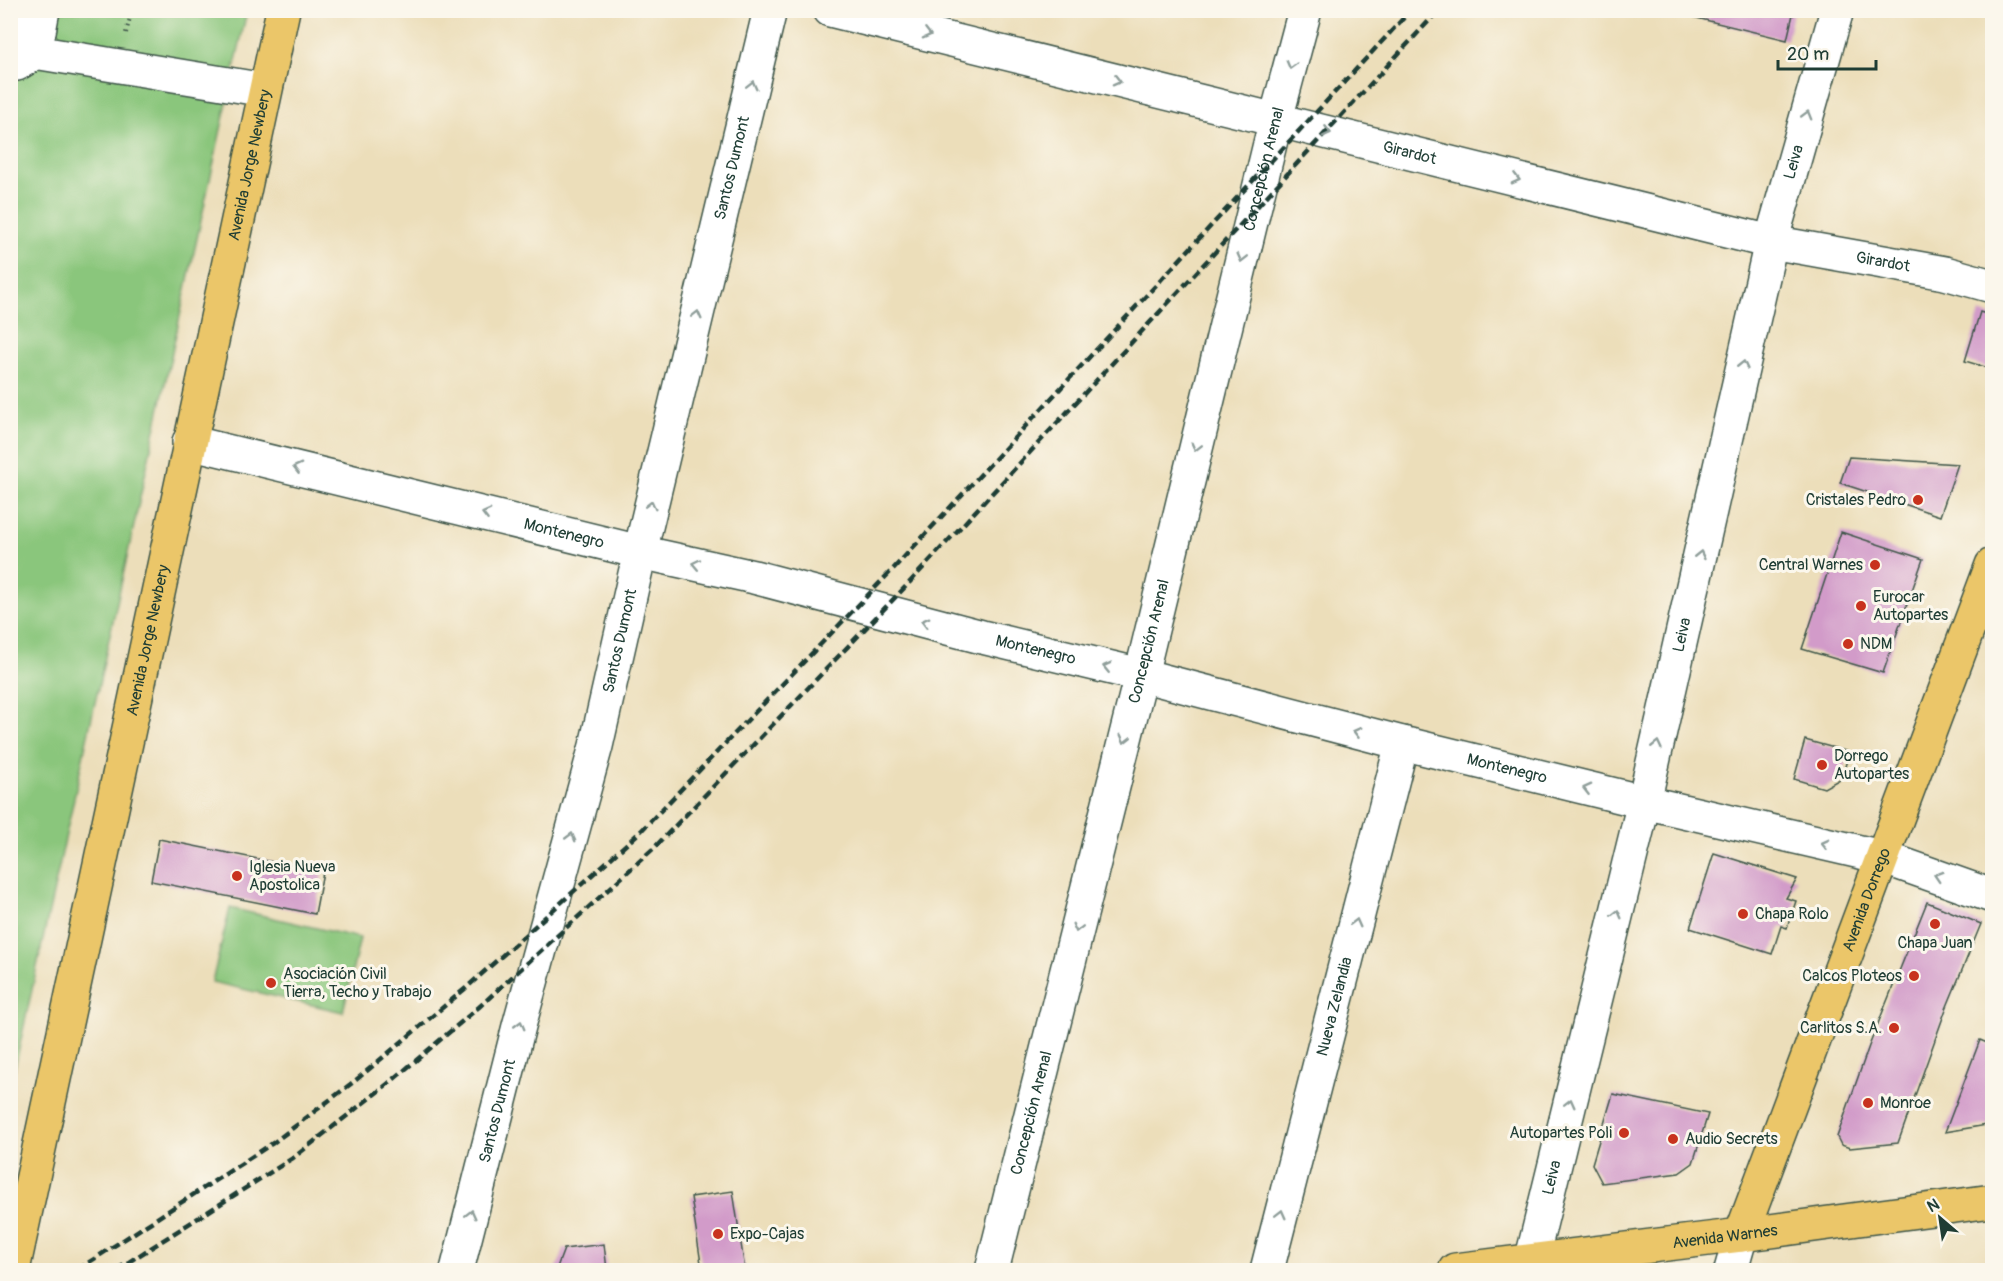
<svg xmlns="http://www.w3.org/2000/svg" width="2003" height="1281" font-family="Pangolin,sans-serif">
	<rect width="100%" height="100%" fill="#fbf7ec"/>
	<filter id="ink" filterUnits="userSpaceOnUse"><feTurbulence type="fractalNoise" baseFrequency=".0167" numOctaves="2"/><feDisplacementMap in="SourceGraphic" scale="12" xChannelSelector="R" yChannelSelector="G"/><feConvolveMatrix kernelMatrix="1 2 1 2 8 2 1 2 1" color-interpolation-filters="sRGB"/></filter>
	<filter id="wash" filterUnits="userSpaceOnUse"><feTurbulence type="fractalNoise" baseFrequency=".008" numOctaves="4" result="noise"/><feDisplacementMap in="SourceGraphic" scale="24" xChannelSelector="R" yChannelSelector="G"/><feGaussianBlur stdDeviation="1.35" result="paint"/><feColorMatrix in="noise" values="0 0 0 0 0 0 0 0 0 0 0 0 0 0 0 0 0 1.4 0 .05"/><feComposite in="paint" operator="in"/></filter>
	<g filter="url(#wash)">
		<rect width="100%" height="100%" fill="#ecdeba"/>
		<!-- green -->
		<g fill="#8ac67c" stroke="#548258" stroke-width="1.5">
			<path d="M 10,11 L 247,11 L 11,1085 L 10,1085 Z"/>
			<path d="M 230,908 L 360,938 L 343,1012 L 212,982 Z"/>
		</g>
		<g id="blocks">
			<!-- building -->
			<g fill="#d29bc9">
				<path d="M 1664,10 L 1794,10 L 1787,40 Z"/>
				<path d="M 1980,312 L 1992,316 L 1992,369 L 1965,361 Z"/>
				<path d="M 1849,457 L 1958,464 L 1940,516 L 1840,483 Z"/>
				<path d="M 1841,532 L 1923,559 L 1883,673 L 1802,649 Z"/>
				<path d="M 1805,740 L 1849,752 L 1842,778 L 1824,788 L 1794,779 Z"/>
				<path d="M 159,839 L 323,872 L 315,914 L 151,881 Z"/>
				<path d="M 1714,853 L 1797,879 L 1786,898 L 1796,901 L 1787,928 L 1781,926 L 1772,954 L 1690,928 Z"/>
				<path d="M 1927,902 L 1981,924 L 1946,1009 L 1898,1143 L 1850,1148 L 1841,1145 L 1837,1137 L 1869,1046 Z"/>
				<path d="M 1980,1040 L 1992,1045 L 1992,1124 L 1945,1132 Z"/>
				<path d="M 1613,1094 L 1708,1114 L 1693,1163 L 1679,1173 L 1602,1183 L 1592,1164 Z"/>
				<path d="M 733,1191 L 745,1270 L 702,1270 L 691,1197 Z"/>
				<path d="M 604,1244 L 607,1270 L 556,1270 L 564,1249 Z"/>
			</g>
		</g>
	</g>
	<g filter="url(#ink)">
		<use href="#blocks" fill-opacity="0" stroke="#3e5548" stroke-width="1.5"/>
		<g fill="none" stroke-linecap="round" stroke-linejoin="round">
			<defs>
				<g id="minor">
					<path id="s1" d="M 830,10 L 1771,242 L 1945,273 L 1992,286"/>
					<path d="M 10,16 L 35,53"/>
					<path d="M 10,48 L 265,90"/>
					<path d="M 17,64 L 35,53 L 43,10"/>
					<path id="s2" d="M 189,442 L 640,552 L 754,577 L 982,637 L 1141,675 L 1402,743 L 1644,802 L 1882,857 L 1992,896"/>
					<path id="s3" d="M 1531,1262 L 1644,802 L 1771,242 L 1837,10"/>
					<path id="s4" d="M 457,1270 L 519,1026 L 596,746 L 640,552 L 770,10"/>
					<path id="s5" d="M 992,1270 L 1141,675 L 1276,119 L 1305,10"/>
					<path id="s6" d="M 1267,1270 L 1402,743"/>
					<path d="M 1731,1270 L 1741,1235"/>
				</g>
				<g id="major">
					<path id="s7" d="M 1741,1235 L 1992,565"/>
					<path id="s8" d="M 13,1270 L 283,10"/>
					<path id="s9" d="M 1455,1270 L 1741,1235 L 1992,1201"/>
				</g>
			</defs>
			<!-- minor casing -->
			<use href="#minor" stroke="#3e5548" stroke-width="36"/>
			<!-- major casing -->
			<use href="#major" stroke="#3e5548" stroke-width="36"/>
			<!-- path -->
			<path stroke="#3e5548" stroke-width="4" stroke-dasharray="1.5 4.5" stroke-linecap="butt" d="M 126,33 L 132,10"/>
			<!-- minor -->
			<use href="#minor" stroke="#fff" stroke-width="33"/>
			<!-- major -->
			<use href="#major" stroke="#ebc669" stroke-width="33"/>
			<!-- rail -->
			<g stroke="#1f3d34" stroke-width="4.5" stroke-dasharray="9 4.5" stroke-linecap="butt">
				<path d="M 77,1270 L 273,1143 L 356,1080 L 466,988 L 641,831 L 894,568 L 1411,10"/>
				<path d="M 116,1270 L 293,1158 L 394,1079 L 479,1007 L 655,847 L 909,583 L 1439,10"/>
			</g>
		</g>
		<!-- one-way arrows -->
		<defs><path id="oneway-chevron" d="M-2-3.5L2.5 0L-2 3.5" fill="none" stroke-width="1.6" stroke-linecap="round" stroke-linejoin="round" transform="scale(1.5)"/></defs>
		<g stroke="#8f9e9a">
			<use href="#oneway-chevron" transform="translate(927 34) rotate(14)"/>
			<use href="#oneway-chevron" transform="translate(1291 65) rotate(105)"/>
			<use href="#oneway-chevron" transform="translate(1117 81) rotate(14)"/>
			<use href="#oneway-chevron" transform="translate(752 85) rotate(-76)"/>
			<use href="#oneway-chevron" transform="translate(1807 115) rotate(-74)"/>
			<use href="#oneway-chevron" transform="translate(1327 132) rotate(14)"/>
			<use href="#oneway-chevron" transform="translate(1516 179) rotate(14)"/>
			<use href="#oneway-chevron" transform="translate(1242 258) rotate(104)"/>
			<use href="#oneway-chevron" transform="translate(697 315) rotate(-76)"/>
			<use href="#oneway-chevron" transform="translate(1743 365) rotate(-77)"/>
			<use href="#oneway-chevron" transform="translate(1196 447) rotate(104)"/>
			<use href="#oneway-chevron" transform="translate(297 468) rotate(-166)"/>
			<use href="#oneway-chevron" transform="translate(651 505) rotate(-76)"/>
			<use href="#oneway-chevron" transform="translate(486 514) rotate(-166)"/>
			<use href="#oneway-chevron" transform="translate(1700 555) rotate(-77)"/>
			<use href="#oneway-chevron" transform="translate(696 564) rotate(-168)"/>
			<use href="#oneway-chevron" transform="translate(925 622) rotate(-165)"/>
			<use href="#oneway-chevron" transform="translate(1107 667) rotate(-167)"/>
			<use href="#oneway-chevron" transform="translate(1357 732) rotate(-165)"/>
			<use href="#oneway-chevron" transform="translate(1125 739) rotate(104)"/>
			<use href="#oneway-chevron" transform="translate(1657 745) rotate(-77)"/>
			<use href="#oneway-chevron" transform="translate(1587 789) rotate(-166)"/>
			<use href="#oneway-chevron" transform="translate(571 837) rotate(-75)"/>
			<use href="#oneway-chevron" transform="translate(1825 844) rotate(-167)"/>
			<use href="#oneway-chevron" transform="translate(1938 876) rotate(-162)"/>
			<use href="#oneway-chevron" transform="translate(1617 914) rotate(-76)"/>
			<use href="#oneway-chevron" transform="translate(1356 923) rotate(-76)"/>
			<use href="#oneway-chevron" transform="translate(1077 928) rotate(104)"/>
			<use href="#oneway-chevron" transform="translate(520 1025) rotate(-75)"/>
			<use href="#oneway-chevron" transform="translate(1570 1103) rotate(-76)"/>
			<use href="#oneway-chevron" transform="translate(471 1214) rotate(-76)"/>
			<use href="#oneway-chevron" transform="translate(1281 1214) rotate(-76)"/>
		</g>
	</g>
	<!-- markers -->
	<g fill="#c8321e" stroke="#fbf7ec" stroke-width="2">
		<circle cx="1918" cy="500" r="6"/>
		<circle cx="1875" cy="565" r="6"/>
		<circle cx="1861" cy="606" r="6"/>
		<circle cx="1848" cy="644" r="6"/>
		<circle cx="1822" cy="765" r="6"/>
		<circle cx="237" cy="876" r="6"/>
		<circle cx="1743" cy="914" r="6"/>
		<circle cx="1935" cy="924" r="6"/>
		<circle cx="1914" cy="976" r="6"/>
		<circle cx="271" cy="983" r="6"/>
		<circle cx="1894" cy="1028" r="6"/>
		<circle cx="1868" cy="1103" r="6"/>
		<circle cx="1624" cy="1133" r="6"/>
		<circle cx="1673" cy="1139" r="6"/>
		<circle cx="718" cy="1234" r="6"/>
	</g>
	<g text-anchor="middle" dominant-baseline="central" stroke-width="6" stroke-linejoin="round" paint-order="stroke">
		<!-- street labels -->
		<g font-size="16" fill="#1f3d34" stroke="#fbf7ec">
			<text stroke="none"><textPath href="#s1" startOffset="597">Girardot</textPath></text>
			<text stroke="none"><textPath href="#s3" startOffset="1131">Leiva</textPath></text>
			<text stroke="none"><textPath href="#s8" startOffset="1130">Avenida Jorge Newbery</textPath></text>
			<text stroke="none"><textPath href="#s4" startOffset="1136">Santos Dumont</textPath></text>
			<text stroke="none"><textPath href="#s5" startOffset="1134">Concepción Arenal</textPath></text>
			<text stroke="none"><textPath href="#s1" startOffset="1083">Girardot</textPath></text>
			<text stroke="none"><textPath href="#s2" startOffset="386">Montenegro</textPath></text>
			<text stroke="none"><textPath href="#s3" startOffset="645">Leiva</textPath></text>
			<text stroke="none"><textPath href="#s8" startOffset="644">Avenida Jorge Newbery</textPath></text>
			<text stroke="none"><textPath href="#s5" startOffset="648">Concepción Arenal</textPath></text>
			<text stroke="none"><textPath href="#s4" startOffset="650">Santos Dumont</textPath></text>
			<text stroke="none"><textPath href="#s2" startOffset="872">Montenegro</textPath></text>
			<text stroke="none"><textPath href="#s2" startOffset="1358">Montenegro</textPath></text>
			<text stroke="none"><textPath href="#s7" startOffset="358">Avenida Dorrego</textPath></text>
			<text stroke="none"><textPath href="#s6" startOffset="272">Nueva Zelandia</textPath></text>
			<text stroke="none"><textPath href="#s4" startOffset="164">Santos Dumont</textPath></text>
			<text stroke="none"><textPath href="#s5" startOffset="162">Concepción Arenal</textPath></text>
			<text stroke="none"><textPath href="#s3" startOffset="87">Leiva</textPath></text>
			<text stroke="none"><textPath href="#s9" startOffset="272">Avenida Warnes</textPath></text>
		</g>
		<!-- poi labels -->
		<g font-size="16" fill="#1f3d34" stroke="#fbf7ec" text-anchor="start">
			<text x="1906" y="500" text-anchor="end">Cristales Pedro</text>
			<text x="1863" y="565" text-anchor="end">Central Warnes</text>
			<text x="1873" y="597">Eurocar<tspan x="1873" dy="18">Autopartes</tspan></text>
			<text x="1860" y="644">NDM</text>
			<text x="1834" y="756">Dorrego<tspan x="1834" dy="18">Autopartes</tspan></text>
			<text x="249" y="867">Iglesia Nueva<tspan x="249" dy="18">Apostolica</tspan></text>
			<text x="1755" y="914">Chapa Rolo</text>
			<text x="1935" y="943" text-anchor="middle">Chapa Juan</text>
			<text x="283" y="974">Asociación Civil<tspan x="283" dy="18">Tierra, Techo y Trabajo</tspan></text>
			<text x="1902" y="976" text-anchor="end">Calcos Ploteos</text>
			<text x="1882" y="1028" text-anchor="end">Carlitos S.A.</text>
			<text x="1880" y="1103">Monroe</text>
			<text x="1612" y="1133" text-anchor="end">Autopartes Poli</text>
			<text x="1685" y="1139">Audio Secrets</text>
			<text x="730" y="1234">Expo-Cajas</text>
		</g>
	</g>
	<!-- margin -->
	<rect width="2003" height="1281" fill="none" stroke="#fbf7ec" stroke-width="36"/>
	<!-- north arrow -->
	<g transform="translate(1940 1218) rotate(331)" stroke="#fbf7ec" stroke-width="4.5" paint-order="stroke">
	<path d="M0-4.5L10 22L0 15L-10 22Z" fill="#1f3d34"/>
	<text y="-9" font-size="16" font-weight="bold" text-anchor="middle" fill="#1f3d34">N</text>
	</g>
	<!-- scale -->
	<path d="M1778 60v9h98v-9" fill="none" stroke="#1f3d34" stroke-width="3"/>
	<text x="1787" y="60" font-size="18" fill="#1f3d34" stroke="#fbf7ec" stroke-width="4.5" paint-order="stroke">20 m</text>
</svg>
